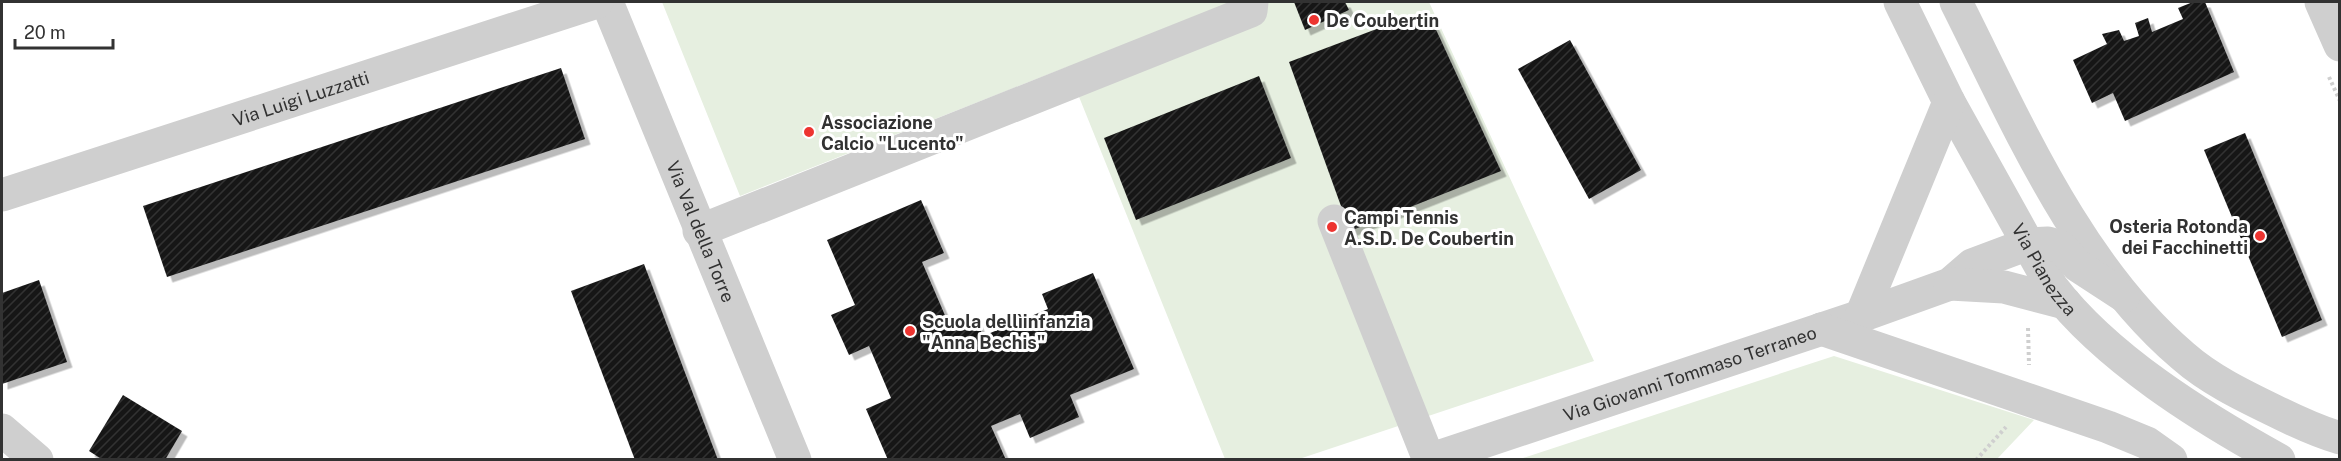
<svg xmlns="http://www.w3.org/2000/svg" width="2341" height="461" font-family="'Public Sans',sans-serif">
	<defs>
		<pattern id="building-hatch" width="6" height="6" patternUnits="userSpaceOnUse" patternTransform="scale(1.5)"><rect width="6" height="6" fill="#191919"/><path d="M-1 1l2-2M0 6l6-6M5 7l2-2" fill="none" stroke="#323232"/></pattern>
		<filter id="shadow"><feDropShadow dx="5.5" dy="5.5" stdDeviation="0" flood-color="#0004"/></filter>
	</defs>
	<rect width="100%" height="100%" fill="#fff"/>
	<!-- green -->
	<g fill="#e6efe0">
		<path d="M 662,2 L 1429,2 L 1594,361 L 1299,459 L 1225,459 L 1067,67 L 740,196 Z"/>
		<path d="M 1834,356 L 2034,420 L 1997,459 L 1520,459 Z"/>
	</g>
	<!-- building -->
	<g fill="url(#building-hatch)" filter="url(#shadow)">
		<path d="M 1294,2 L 1345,2 L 1349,10 L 1305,30 Z"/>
		<path d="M 2193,2 L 2205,2 L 2234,72 L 2125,121 L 2113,93 L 2092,103 L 2073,60 L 2107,44 L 2102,34 L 2119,30 L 2124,41 L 2139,36 L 2135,23 L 2148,18 L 2152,32 L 2183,19 L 2178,8 Z"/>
		<path d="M 1427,10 L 1501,171 L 1350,231 L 1289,62 Z"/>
		<path d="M 1570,40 L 1641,170 L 1589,199 L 1518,69 Z"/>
		<path d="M 561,68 L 585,139 L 167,277 L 143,206 Z"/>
		<path d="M 1259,76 L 1291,158 L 1136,220 L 1104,138 Z"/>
		<path d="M 2245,133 L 2322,320 L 2282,337 L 2204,150 Z"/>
		<path d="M 921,200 L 944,253 L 922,262 L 950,327 L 975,316 L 983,336 L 1048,309 L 1042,294 L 1093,273 L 1134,369 L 1070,395 L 1079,417 L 1030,438 L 1020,414 L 991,426 L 1006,460 L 888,460 L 866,409 L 891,398 L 869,346 L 849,355 L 831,315 L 855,305 L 827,240 Z"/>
		<path d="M 644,264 L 718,460 L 635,460 L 571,291 Z"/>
		<path d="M 39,280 L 67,362 L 2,384 L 2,293 Z"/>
		<path d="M 123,395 L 182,431 L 165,460 L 103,460 L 89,451 Z"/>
	</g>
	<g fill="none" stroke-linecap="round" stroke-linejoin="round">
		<!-- path -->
		<g stroke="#cfcfcf" stroke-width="4" stroke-dasharray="3 3" stroke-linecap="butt">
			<path d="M 2329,77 L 2340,101"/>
			<path d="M 2028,328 L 2029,365"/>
			<path d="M 1976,460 L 2006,427"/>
		</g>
		<!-- minor -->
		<g stroke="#cfcfcf" stroke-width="33">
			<path id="s1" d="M 607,2 L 795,460"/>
			<path id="s2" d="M 1900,2 L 1949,102 L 2052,287 C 2106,358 2201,417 2279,460"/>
			<path d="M 1956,2 C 2017,123 2078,267 2183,356 C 2209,379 2242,395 2273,410 C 2295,421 2316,431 2340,438"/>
			<path d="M 2321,2 L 2340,45"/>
			<path id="s3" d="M 2,195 L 597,2"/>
			<path id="s4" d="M 1334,221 L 1429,460 L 1861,316 L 1950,284 L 1972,265 L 2028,244 L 2048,243 L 2061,247 L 2078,266 L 2124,296"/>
			<path d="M 699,231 L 1251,11 L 1252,2"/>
			<path d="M 1950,284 L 2004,287 L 2065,303"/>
			<path d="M 1861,316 L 1949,102"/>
			<path d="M 1821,329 L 2108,427 L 2147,443 L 2171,460"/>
			<path d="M 2,430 L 37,460"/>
		</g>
	</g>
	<!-- markers -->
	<g fill="#ed3430" stroke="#fff" stroke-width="2">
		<circle cx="1314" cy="20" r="6"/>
		<circle cx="809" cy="132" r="6"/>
		<circle cx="1332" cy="227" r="6"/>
		<circle cx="2260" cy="236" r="6"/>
		<circle cx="910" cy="331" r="6"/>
	</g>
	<g text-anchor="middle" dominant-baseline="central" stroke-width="6" stroke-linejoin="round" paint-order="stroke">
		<!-- poi labels -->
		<g font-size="18" font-weight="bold" fill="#323232" stroke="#fff" text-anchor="start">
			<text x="1326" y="20">De Coubertin</text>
			<text x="821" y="122">Associazione<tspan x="821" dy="21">Calcio "Lucento"</tspan></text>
			<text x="1344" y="217">Campi Tennis<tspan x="1344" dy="21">A.S.D. De Coubertin</tspan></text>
			<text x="2248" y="226" text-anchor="end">Osteria Rotonda<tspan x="2248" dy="21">dei Facchinetti</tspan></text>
			<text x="922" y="321">Scuola dellìinfanzia<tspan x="922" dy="21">"Anna Bechis"</tspan></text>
		</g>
		<!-- street labels -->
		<g font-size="18" fill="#323232" stroke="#fff">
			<text stroke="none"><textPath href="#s3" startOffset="314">Via Luigi Luzzatti</textPath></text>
			<text stroke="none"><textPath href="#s1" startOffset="248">Via Val della Torre</textPath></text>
			<text stroke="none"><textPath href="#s2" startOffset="304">Via Pianezza</textPath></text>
			<text stroke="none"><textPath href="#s4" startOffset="532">Via Giovanni Tommaso Terraneo</textPath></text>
		</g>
	</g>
	<!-- border -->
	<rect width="2341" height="461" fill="none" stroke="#323232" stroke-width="6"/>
	<!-- scale -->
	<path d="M15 39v9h98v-9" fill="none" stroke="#323232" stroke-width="3"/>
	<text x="24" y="39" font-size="18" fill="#323232" stroke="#ffffff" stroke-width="4.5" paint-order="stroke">20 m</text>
</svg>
